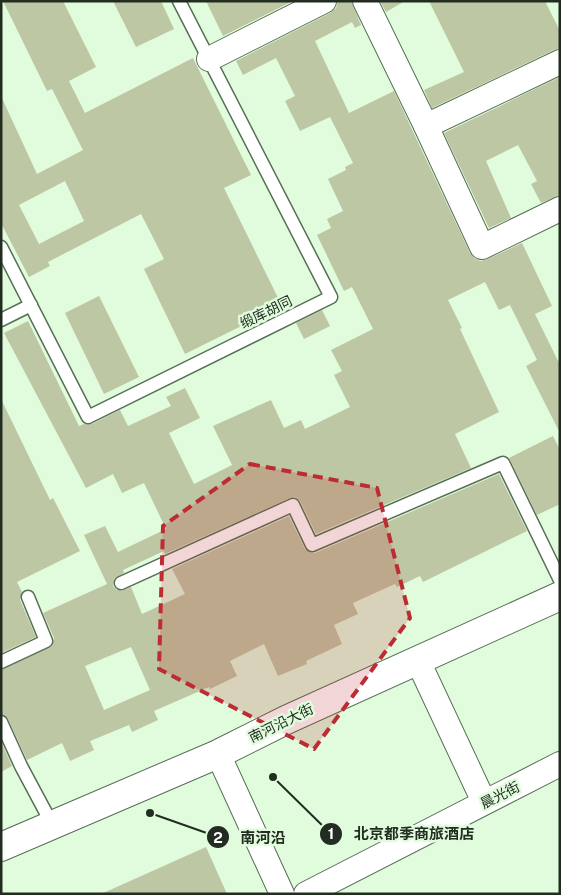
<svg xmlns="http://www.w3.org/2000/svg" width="561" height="895" font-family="'Public Sans','Noto Sans SC',sans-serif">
	<rect width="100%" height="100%" fill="#e0fcdd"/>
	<!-- building -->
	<g fill="#bec7a3" fill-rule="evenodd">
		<path d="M 3,1 L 63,1 L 96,67 L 69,81 L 85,113 L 193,58 L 251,175 L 224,188 L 282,306 L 185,354 L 144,269 L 164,259 L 141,214 L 48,262 L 50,266 L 29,277 L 1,223 L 1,96 L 37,174 L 83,150 L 52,89 L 47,91 ZM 65,181 L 84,221 L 39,244 L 19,205 Z"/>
		<path d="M 113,1 L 161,1 L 174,29 L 136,47 Z"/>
		<path d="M 206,1 L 293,1 L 223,36 Z"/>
		<path d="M 338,1 L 351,1 L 361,25 L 355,28 L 352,22 L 315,41 L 349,113 L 394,91 L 470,253 L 474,258 L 480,261 L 488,259 L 522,243 L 552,306 L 535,314 L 560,365 L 560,433 L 526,366 L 537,360 L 510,305 L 499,310 L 485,282 L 448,300 L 462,328 L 460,329 L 499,412 L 455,434 L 471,468 L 316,534 L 300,501 L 294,497 L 290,498 L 165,554 L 164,551 L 123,570 L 124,573 L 114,579 L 113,586 L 116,589 L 121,591 L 131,587 L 142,614 L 185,594 L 172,569 L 289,516 L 305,549 L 311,553 L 315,553 L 499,474 L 527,531 L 423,582 L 420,576 L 397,587 L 395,584 L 353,603 L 358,614 L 334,625 L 342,644 L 306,661 L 307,664 L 278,676 L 264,644 L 230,661 L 237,676 L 210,689 L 209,687 L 154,711 L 158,720 L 132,732 L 129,725 L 90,741 L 94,750 L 70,761 L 62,743 L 27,760 L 8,719 L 1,714 L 1,670 L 52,646 L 54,638 L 43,613 L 107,584 L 84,535 L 105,526 L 118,552 L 166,529 L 144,483 L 122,493 L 113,474 L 86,488 L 4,333 L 28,321 L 79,426 L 84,424 L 92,424 L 120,410 L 128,426 L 171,406 L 166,397 L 185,388 L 200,418 L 169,433 L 194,484 L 232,465 L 213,426 L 271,400 L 284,428 L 301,420 L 305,429 L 350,407 L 334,375 L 342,371 L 331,350 L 373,329 L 352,287 L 344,291 L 317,235 L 331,228 L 327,219 L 343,211 L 328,179 L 346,170 L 345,167 L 353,163 L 330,117 L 300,131 L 285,101 L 295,96 L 276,58 L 243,75 L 236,61 L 330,13 L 336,8 ZM 131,647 L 150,690 L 104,710 L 85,666 Z"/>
		<path d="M 380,1 L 405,1 L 386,12 Z"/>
		<path d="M 429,1 L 545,1 L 560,31 L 560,48 L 554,50 L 432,108 L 424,90 L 464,72 Z"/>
		<path d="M 560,77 L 560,195 L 541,203 L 531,184 L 537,181 L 518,145 L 486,161 L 511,218 L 489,228 L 444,133 Z"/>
		<path d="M 99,296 L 139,377 L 104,394 L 65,313 Z"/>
		<path d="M 322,310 L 330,326 L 304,339 L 296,323 Z"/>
		<path d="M 1,399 L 50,500 L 53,498 L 80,551 L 17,582 L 22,592 L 20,600 L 36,637 L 1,653 Z"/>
		<path d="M 553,436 L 560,450 L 560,504 L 537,515 L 509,458 Z"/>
		<path d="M 1,742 L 12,766 L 1,772 Z"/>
		<path d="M 206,847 L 227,894 L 101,894 Z"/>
	</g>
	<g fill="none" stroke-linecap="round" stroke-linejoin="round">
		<defs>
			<g id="service">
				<path d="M 1,247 L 88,417 L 331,297 L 179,1"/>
				<path d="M 1,320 L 31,305"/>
				<path d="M 121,583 L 293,505 L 312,545 L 503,463 L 560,580"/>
				<path d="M 1,662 L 46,641 L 28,597"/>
				<path d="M 1,722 L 21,766 L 53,826"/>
			</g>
			<g id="minor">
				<path d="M 365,1 L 426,126 L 560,62"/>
				<path d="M 209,59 L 324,1"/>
				<path d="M 426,126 L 482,247 L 560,209"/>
				<path d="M 418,661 L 484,802"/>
				<path d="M 218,754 L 282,894"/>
				<path d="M 306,894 L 560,764"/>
			</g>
			<path id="secondary" d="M 1,847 L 218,754 L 286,720 L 560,596"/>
		</defs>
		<!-- service casing -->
		<use href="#service" stroke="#576f55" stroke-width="15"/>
		<!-- minor casing -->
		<use href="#minor" stroke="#576f55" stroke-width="26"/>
		<!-- secondary casing -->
		<use href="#secondary" stroke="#576f55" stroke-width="30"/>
		<!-- service -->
		<use href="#service" stroke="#fff" stroke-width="12"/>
		<!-- minor -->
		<use href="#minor" stroke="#fff" stroke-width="24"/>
		<!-- secondary -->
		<use href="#secondary" stroke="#fff" stroke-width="28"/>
	</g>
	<!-- marked area -->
	<path fill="#bc2c33" fill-opacity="0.2" stroke="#bc2c33" stroke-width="4" stroke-dasharray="10 6" stroke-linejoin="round" d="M 250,464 L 377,488 L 410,618 L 314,749 L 159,669 L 163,526 Z"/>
	<g text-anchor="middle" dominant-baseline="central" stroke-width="5" stroke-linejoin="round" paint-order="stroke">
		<!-- street labels -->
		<g font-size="14" fill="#222c21" stroke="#e0fcdd">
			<text transform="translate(266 312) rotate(-26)">缎库胡同</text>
			<text transform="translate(281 723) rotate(-26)">南河沿大街</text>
			<text transform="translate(500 795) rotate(-27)">晨光街</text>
		</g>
	</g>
	<!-- callouts -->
	<path fill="none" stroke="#222c21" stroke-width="2" d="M273 777L331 834M150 813L218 837"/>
	<g fill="#222c21" stroke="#e0fcdd" stroke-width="2">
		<circle cx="273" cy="777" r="5"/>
		<circle cx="150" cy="813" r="5"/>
		<circle cx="331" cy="834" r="12"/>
		<circle cx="218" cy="837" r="12"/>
	</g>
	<g font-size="15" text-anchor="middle" font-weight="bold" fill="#fff">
		<text x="331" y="839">1</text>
		<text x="218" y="843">2</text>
	</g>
	<g font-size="15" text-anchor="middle" font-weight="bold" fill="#222c21" stroke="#e0fcdd" stroke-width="5" stroke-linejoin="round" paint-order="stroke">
		<text x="414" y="839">北京都季商旅酒店</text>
		<text x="263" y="843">南河沿</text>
	</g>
	<!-- border -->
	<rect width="561" height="895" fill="none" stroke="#222c21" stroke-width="5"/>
</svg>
